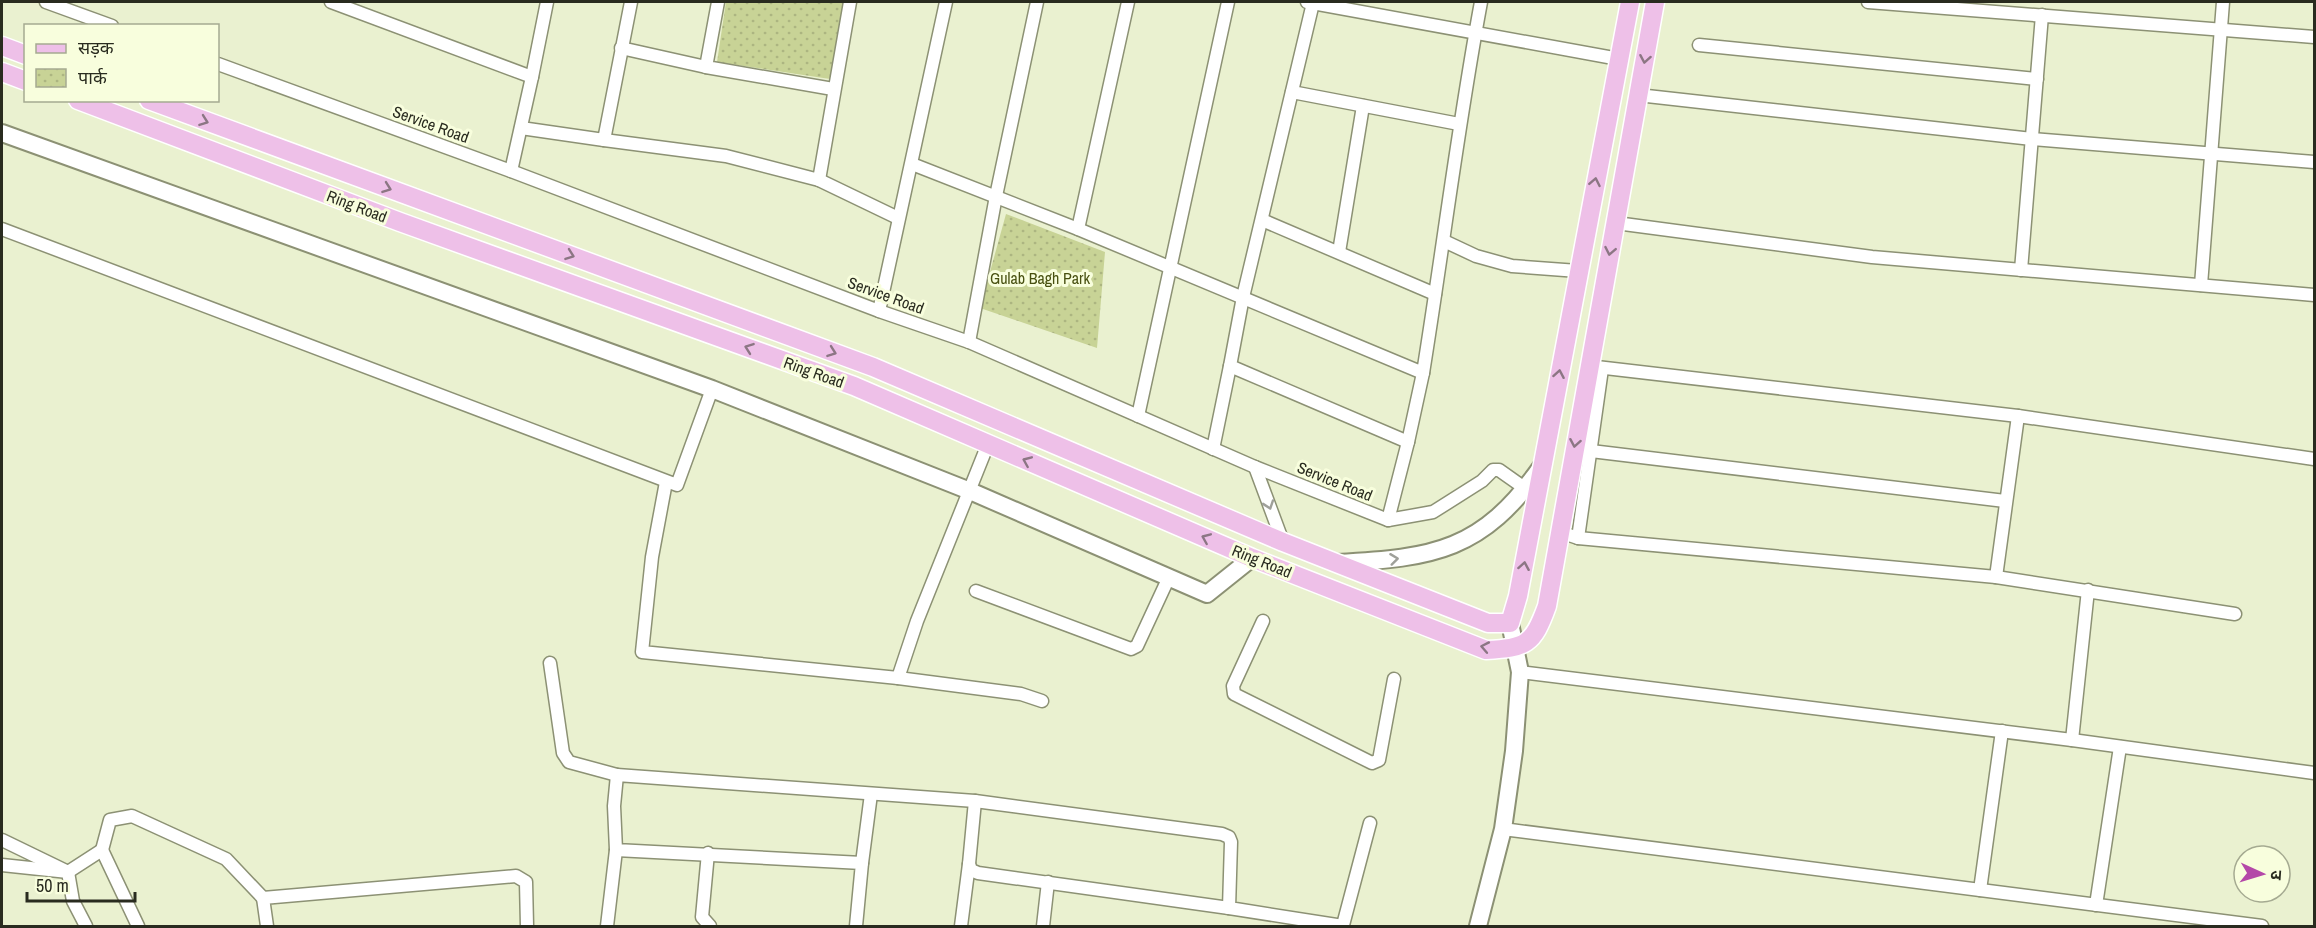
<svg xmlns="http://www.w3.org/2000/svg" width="2316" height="928" font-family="'Archivo Narrow','Noto Sans Devanagari',sans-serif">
	<defs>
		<pattern id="park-dots" width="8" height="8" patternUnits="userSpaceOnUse" patternTransform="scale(1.5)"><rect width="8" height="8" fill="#c8d396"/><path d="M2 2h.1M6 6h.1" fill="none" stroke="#acb581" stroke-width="1.8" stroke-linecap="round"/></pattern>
	</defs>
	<rect width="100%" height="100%" fill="#eaf1d0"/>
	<!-- park -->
	<g fill="url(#park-dots)">
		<path d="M 726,2 L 844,2 L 830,79 L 717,62 Z"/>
		<path d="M 1006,214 L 1105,252 L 1097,348 L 980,308 Z"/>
	</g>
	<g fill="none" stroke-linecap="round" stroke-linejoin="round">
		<defs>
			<g id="street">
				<path d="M 46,2 L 112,26"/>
				<path d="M 331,2 L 532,77 L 511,171"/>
				<path d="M 718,2 L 706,67 L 833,89"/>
				<path d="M 1307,2 L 1619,59"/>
				<path d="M 1868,2 L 2314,37"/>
				<path d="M 1313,3 L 1243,297 L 1230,366 L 1408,442 L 1388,520"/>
				<path d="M 1699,45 L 2037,79"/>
				<path d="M 621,48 L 706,67"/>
				<path d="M 218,64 L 511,171 L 879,311 L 969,342 L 1255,467 L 1388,520 L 1433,512 L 1482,481 L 1493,470 L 1499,470 L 1526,489"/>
				<path d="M 532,77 L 547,2"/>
				<path d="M 1292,92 L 1459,124"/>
				<path d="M 1638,95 L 2032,139 L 2314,162"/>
				<path d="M 521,128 L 604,140 L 631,2"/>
				<path d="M 604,140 L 726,156 L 819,180 L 850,2"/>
				<path d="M 912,164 L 1078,229 L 1423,373 C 1443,249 1458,125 1481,2"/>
				<path d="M 819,180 L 898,218"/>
				<path d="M 1262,220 L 1435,294"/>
				<path d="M 1616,223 L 1872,257 L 2314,295"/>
				<path d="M 2,229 L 677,485 L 712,389"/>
				<path d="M 1078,229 L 1128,2"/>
				<path d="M 1444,241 L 1476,256 L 1512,266 L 1578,271"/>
				<path d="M 1339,252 L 1363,106"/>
				<path d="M 2021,270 L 2042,15"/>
				<path d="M 2201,285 L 2223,2"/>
				<path d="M 879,311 L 946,2"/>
				<path d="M 969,342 L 996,196 L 1037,2"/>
				<path d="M 1588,366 L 2018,416 L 2314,459"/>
				<path d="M 1138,416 L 1228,2"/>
				<path d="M 1408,442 L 1423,373"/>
				<path d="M 1213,449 L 1230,366"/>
				<path d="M 1591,451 L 2005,501"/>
				<path d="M 1255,467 L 1283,542"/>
				<path d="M 666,482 L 652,557 L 642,652 L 898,678 L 917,621 L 988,444"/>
				<path d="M 1560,532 L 1578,538 L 1996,577 L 2018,416"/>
				<path d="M 1578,538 L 1602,369"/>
				<path d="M 1996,577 L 2235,614"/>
				<path d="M 976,591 L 1131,649 L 1137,646 L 1169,577"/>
				<path d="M 1263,621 L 1233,686 L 1234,694 L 1372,763 L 1379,760 L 1394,679"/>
				<path d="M 550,663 L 563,753 L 569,762 L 617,775"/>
				<path d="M 1520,672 L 2072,740 L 2314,773"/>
				<path d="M 898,678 L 1021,694 L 1042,701"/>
				<path d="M 2072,740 L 2088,590"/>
				<path d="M 975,801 L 969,864 L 971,870 L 978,873 L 1229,908"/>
				<path d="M 1503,829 L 2262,926"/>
				<path d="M 2,840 L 68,872 L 73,901 L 86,926"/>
				<path d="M 102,850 L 110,820 L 132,816 L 226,859 L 263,898"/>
				<path d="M 708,853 L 702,917 L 710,926"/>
				<path d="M 862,863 L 871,794"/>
				<path d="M 2,865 L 68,872 L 102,850 L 138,926"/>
				<path d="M 1980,890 L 2002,731"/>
				<path d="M 2096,905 L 2120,747"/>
				<path d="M 1343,925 L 1370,823"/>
				<path d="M 267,926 L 263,898 L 516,876 L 526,882 L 527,926"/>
				<path d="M 607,926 L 616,850"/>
				<path d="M 856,926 L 862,863 L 616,850 L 614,806 L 617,775 L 975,801 L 1222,834 L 1229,837 L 1231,842 L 1229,908 L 1343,926"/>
				<path d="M 961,926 L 969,864"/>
				<path d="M 1043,926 L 1048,882"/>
			</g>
			<g id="secondary">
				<path d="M 2,133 L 712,389 L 970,491 L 1207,594 L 1252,558"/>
				<path d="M 1337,563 C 1434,558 1482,551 1541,467"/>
				<path d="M 1478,926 L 1503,829 L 1514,751 L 1520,672 L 1510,623"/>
			</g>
			<g id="primary">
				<path d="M 2,46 L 26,55"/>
				<path d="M 2,72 L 26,81"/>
				<path d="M 78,100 L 400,222 L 854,386 L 1252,558 L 1486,650 C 1526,648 1533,645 1547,606 L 1655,2"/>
				<path d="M 149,100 L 873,367 L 1283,542 L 1488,623 L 1510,623 L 1518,596 L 1630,2"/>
			</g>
		</defs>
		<!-- street casing -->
		<use href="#street" stroke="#8c9174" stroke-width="15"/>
		<!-- secondary casing -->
		<use href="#secondary" stroke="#8c9174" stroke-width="20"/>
		<!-- primary casing -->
		<use href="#primary" stroke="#fff" stroke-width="21"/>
		<!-- street -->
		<use href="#street" stroke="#fff" stroke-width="12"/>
		<!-- secondary -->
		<use href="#secondary" stroke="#fff" stroke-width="16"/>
		<!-- primary -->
		<use href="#primary" stroke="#eec0e8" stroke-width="18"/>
	</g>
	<!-- one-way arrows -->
	<defs><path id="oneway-chevron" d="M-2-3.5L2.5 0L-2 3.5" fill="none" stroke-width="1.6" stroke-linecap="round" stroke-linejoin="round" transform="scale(1.5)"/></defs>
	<g stroke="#8c7684">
		<use href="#oneway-chevron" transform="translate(1645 59) rotate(100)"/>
		<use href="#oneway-chevron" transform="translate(204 121) rotate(20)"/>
		<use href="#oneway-chevron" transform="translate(1595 182) rotate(-79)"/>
		<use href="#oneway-chevron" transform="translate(387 188) rotate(20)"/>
		<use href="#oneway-chevron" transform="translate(1610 251) rotate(101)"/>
		<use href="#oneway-chevron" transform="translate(570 255) rotate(20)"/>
		<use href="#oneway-chevron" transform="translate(749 348) rotate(-160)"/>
		<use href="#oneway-chevron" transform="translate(832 352) rotate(20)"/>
		<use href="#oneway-chevron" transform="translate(1559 374) rotate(-80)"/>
		<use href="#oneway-chevron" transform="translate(1575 443) rotate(100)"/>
		<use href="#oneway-chevron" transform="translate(1027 461) rotate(-157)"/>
		<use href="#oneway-chevron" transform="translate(1206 538) rotate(-157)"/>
		<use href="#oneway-chevron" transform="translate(1524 566) rotate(-80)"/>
		<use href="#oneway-chevron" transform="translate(1485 647) rotate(-169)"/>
	</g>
	<g stroke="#9fa09a">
		<use href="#oneway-chevron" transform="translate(1269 505) rotate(71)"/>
		<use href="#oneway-chevron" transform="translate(1394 559) rotate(-7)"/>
	</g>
	<g text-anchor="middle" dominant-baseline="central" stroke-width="6" stroke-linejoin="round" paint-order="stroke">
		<!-- street labels -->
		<g font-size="16" fill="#292b1f" stroke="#f8fedd">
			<text transform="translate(431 124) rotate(20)">Service Road</text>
			<text transform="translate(357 206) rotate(21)">Ring Road</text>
			<text transform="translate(886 295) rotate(20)">Service Road</text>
			<text transform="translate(814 372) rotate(20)">Ring Road</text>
			<text transform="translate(1335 481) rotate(22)">Service Road</text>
			<text transform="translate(1262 561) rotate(22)">Ring Road</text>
		</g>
		<!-- park labels -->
		<g font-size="16" fill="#485011" stroke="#f8fedd">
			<text x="1040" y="278">Gulab Bagh Park</text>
		</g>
	</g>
	<!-- border -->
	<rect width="2316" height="928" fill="none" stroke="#292b1f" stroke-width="6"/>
	<!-- legend -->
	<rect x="24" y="24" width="195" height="78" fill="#f8fedd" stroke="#a5aa91" stroke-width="1.5"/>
	<rect x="36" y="44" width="30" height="9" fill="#eec0e8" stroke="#a5aa91" stroke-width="1.5"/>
	<text x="78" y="54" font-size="18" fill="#292b1f">सड़क</text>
	<rect x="36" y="69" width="30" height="18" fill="url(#park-dots)" stroke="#a5aa91" stroke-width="1.5"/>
	<text x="78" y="84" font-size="18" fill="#292b1f">पार्क</text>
	<!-- north arrow -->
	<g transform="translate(2262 874) rotate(94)"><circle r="28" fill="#f8fedd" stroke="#a5aa91" stroke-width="1.5"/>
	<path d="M0-4.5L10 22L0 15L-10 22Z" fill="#b448a8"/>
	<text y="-9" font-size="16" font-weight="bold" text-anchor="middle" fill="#292b1f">उ</text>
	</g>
	<!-- scale -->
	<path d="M27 892v9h108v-9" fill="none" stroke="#292b1f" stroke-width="3"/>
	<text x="36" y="892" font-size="18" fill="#292b1f" stroke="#f8fedd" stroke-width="4.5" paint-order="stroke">50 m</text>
</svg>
